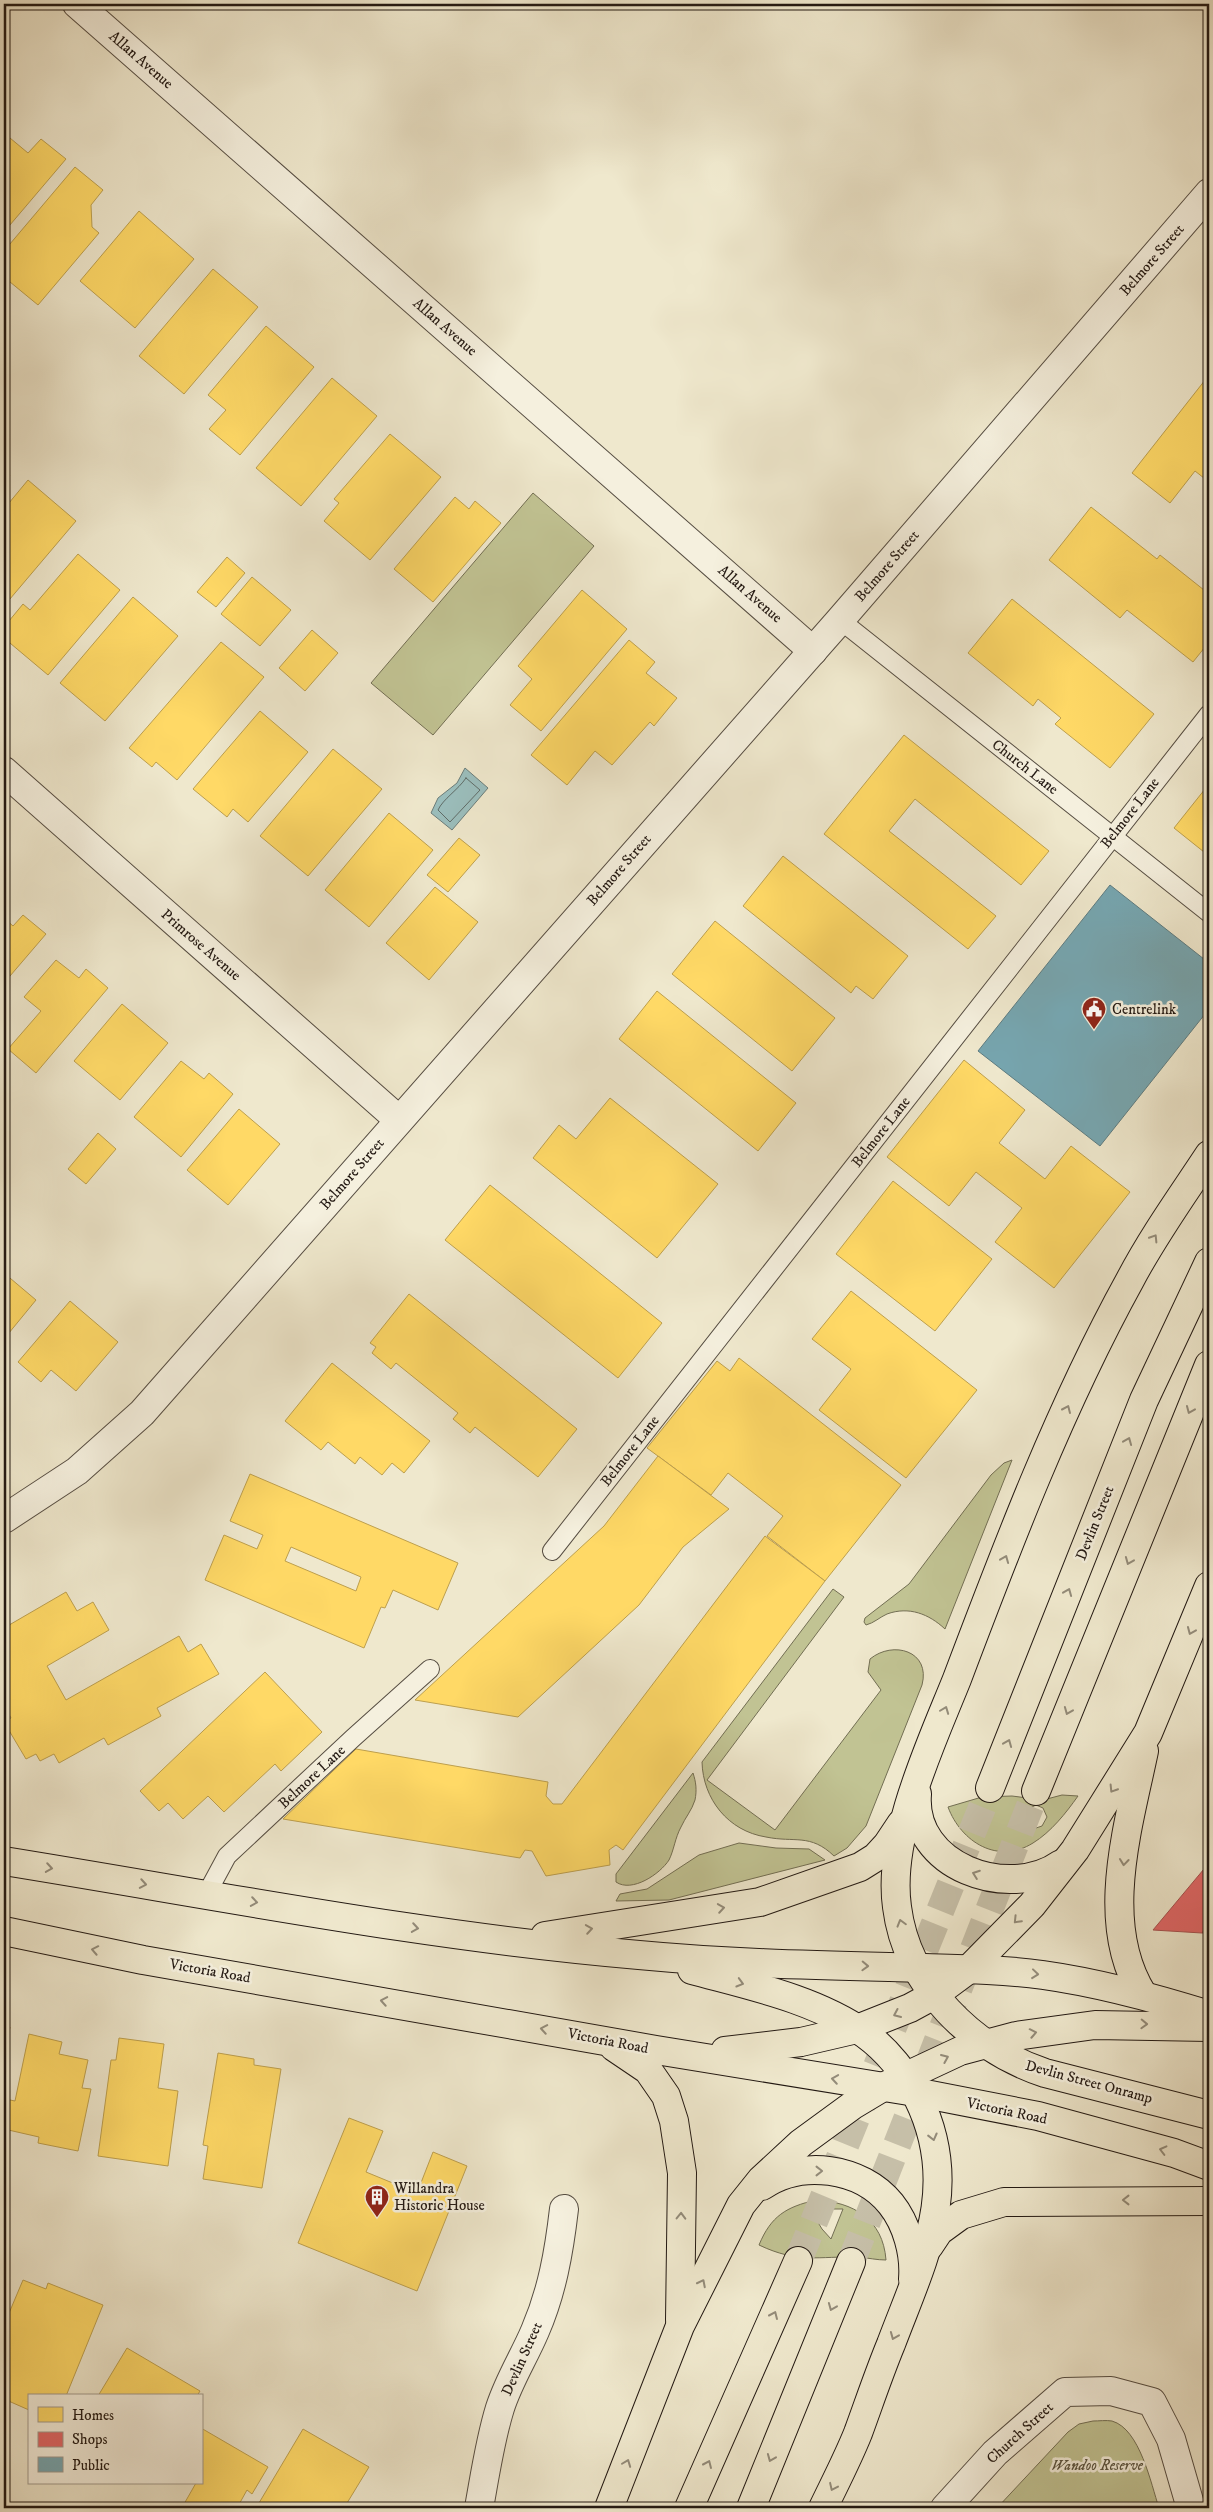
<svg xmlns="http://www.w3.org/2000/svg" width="1213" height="2512" font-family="'IM FELL DW Pica',serif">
	<rect width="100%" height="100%" fill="#efe8cd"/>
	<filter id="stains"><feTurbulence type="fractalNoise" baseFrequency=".004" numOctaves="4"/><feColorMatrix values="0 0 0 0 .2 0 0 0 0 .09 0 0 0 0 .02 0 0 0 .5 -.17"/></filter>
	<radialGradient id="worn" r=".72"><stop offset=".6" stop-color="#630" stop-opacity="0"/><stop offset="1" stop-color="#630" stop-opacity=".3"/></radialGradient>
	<!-- green -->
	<g fill="#c1c393" stroke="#726e53" fill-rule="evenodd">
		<path d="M 533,493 L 594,546 L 433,735 L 371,683 Z"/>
		<path d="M 1012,1460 L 945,1629 C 929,1614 909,1606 887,1614 C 880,1617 874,1623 866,1625 L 864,1622 L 865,1618 L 909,1584 L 991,1475 L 1004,1463 Z"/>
		<path d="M 833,1589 L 844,1597 L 707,1780 L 775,1830 L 881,1690 L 868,1672 L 870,1659 C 893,1640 931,1651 922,1685 L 866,1826 L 847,1848 L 834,1856 C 810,1833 795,1843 766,1837 C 728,1831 703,1799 702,1762 Z"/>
		<path d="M 693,1773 C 696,1782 697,1790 695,1800 C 692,1810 685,1818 681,1827 C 675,1838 674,1850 669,1860 C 660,1874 632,1893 616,1882 L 616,1874 Z"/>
		<path d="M 1062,1795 L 1078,1796 C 1066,1813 1051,1832 1033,1843 C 998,1865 961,1842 948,1807 L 982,1797 L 1012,1796 L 1043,1800 ZM 1036,1805 L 1043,1808 L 1047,1817 L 1042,1826 L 1036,1828 L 1026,1824 L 1024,1817 L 1026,1810 Z"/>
		<path d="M 739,1843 L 776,1848 L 809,1849 L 825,1860 L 669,1900 L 616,1901 L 620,1894 L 647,1889 L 699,1855 Z"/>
		<path d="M 816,2200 C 853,2202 883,2219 886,2260 C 877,2260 868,2258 859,2257 C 818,2256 799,2264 759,2245 C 771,2216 786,2207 816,2200 ZM 810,2209 L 843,2209 L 831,2239 L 822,2229 Z"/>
		<path d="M 1093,2421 C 1099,2421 1106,2420 1112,2421 C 1140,2429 1151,2484 1159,2508 L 997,2508 L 1068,2432 L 1079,2424 Z"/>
	</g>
	<!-- water -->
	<path fill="#9bbfbe" stroke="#6b7d7a" d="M 465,768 L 488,788 L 452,830 L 431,813 L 438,798 L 457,783 Z"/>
	<!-- homes -->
	<g fill="#ffd966" stroke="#bd9f4d" fill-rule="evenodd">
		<path d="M 4,133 L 28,153 L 41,139 L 66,159 L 4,232 Z"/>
		<path d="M 75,167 L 103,190 L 91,205 L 92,227 L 99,233 L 38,305 L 4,277 L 4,251 Z"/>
		<path d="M 139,211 L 194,259 L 135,328 L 80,281 Z"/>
		<path d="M 213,269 L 258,307 L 184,394 L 139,356 Z"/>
		<path d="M 266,326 L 314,367 L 240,455 L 209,429 L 226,410 L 208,395 Z"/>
		<path d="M 1209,375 L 1209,482 L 1195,471 L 1170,503 L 1132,473 Z"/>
		<path d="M 332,378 L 377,416 L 301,506 L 256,468 Z"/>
		<path d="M 390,434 L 441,477 L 370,560 L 324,521 L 339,503 L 334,499 Z"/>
		<path d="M 4,470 L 10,475 L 4,483 Z"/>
		<path d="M 28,480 L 76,521 L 4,606 L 4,509 Z"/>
		<path d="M 455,497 L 469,509 L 475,501 L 501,523 L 433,602 L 394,569 Z"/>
		<path d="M 1091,507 L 1157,559 L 1160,555 L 1209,594 L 1209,642 L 1193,662 L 1127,610 L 1120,618 L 1049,560 Z"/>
		<path d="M 78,554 L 120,590 L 48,675 L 4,638 L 4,627 L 23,604 L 30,610 Z"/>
		<path d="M 227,557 L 245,573 L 216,607 L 197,592 Z"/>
		<path d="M 252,577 L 291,610 L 260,646 L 221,614 Z"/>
		<path d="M 582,590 L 627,629 L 541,731 L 510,705 L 532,679 L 518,666 Z"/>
		<path d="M 133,597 L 178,636 L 105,721 L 60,683 Z"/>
		<path d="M 1012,599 L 1154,714 L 1110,768 L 1055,724 L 1061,718 L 1038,699 L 1033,706 L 968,653 Z"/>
		<path d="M 312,630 L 338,653 L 305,691 L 279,668 Z"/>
		<path d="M 629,640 L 655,662 L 646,673 L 677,698 L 654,726 L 650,722 L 612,765 L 595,751 L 567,785 L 531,755 Z"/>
		<path d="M 221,642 L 264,677 L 177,780 L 156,762 L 152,767 L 129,748 Z"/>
		<path d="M 260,711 L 308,752 L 248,822 L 233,809 L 227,817 L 193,789 Z"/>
		<path d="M 904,735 L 1049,851 L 1021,885 L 915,799 L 889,831 L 996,916 L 968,949 L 824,834 Z"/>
		<path d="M 333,749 L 382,789 L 308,876 L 260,836 Z"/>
		<path d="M 1209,784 L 1209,856 L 1174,828 Z"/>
		<path d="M 389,813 L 433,850 L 369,927 L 325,890 Z"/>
		<path d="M 459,838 L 480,855 L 448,892 L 427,875 Z"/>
		<path d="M 783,856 L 908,956 L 873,999 L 856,986 L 851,993 L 743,906 Z"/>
		<path d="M 435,887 L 478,922 L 429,980 L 386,943 Z"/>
		<path d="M 23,915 L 46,934 L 4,983 L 4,918 L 13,926 Z"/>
		<path d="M 715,921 L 835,1018 L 792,1071 L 672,974 Z"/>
		<path d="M 56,960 L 79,978 L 86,969 L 108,988 L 36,1073 L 8,1049 L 41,1011 L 24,997 Z"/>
		<path d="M 657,991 L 796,1103 L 758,1151 L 619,1039 Z"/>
		<path d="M 122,1004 L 168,1043 L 120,1100 L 74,1061 Z"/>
		<path d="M 964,1060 L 1025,1110 L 999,1143 L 1045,1179 L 1071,1146 L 1130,1192 L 1054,1288 L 995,1242 L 1022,1208 L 976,1172 L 949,1206 L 887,1157 Z"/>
		<path d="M 181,1061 L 204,1079 L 209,1073 L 233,1094 L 181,1157 L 134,1117 Z"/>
		<path d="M 610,1098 L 718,1184 L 657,1258 L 533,1158 L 559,1125 L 576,1139 Z"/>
		<path d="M 239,1109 L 280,1144 L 228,1205 L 187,1170 Z"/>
		<path d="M 98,1133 L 116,1149 L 86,1184 L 68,1169 Z"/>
		<path d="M 893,1181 L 992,1259 L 935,1331 L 836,1254 Z"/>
		<path d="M 490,1185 L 662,1323 L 618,1378 L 445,1240 Z"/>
		<path d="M 4,1273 L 36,1300 L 4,1339 Z"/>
		<path d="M 851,1291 L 977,1390 L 906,1478 L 819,1410 L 851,1369 L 812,1339 Z"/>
		<path d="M 409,1294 L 577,1429 L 538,1477 L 475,1427 L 470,1433 L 453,1419 L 458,1413 L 396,1363 L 391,1369 L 372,1353 L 376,1347 L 370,1343 Z"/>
		<path d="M 70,1301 L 118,1342 L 76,1391 L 51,1370 L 41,1382 L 18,1362 Z"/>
		<path d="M 739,1358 L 901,1485 L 825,1581 L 767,1536 L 783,1516 L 728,1473 L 711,1495 L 647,1448 L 717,1361 L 730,1371 Z"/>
		<path d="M 332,1363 L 430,1441 L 404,1473 L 392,1463 L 382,1475 L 360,1457 L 355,1464 L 328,1442 L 321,1450 L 285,1421 Z"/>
		<path d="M 658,1456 L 729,1509 L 683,1547 L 639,1605 L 518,1717 L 415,1700 L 604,1526 Z"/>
		<path d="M 250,1474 L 458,1563 L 438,1610 L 393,1590 L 385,1608 L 381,1607 L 364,1648 L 205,1580 L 224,1535 L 257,1549 L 263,1535 L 230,1521 ZM 291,1547 L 361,1577 L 356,1591 L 285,1561 Z"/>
		<path d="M 765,1536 L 825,1581 L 623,1850 L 616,1845 L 609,1850 L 610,1865 L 546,1876 L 532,1851 L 525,1850 L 520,1858 L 283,1819 L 356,1749 L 548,1782 L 546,1796 L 553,1804 L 562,1804 Z"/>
		<path d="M 66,1592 L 77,1611 L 93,1602 L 109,1630 L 47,1666 L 66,1700 L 179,1636 L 188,1652 L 201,1644 L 219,1674 L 157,1708 L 161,1716 L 108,1745 L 104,1738 L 59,1763 L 54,1754 L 40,1761 L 36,1754 L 26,1759 L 4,1722 L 11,1718 L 4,1705 L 4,1628 Z"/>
		<path d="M 265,1672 L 322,1732 L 281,1771 L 275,1764 L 224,1812 L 208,1796 L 183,1819 L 168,1803 L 159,1811 L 140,1791 Z"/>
		<path d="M 4,2012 L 7,2012 L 4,2025 L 10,2027 L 4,2056 Z"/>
		<path d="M 29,2034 L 62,2042 L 59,2054 L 88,2060 L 82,2088 L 91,2089 L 78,2151 L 38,2143 L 39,2137 L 4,2129 L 5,2099 L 15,2101 Z"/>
		<path d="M 119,2038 L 164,2044 L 158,2088 L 178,2091 L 168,2166 L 98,2156 L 111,2060 L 116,2060 Z"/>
		<path d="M 218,2053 L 254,2059 L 254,2065 L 281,2069 L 262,2188 L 203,2179 L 208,2146 L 203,2145 Z"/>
		<path d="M 349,2118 L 383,2131 L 366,2172 L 417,2193 L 433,2152 L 467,2166 L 417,2291 L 298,2243 Z"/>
		<path d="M 23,2280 L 46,2289 L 48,2283 L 103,2305 L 66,2396 L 29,2396 L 29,2410 L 4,2399 L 4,2325 Z"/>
		<path d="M 127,2348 L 200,2391 L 197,2396 L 98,2396 Z"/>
		<path d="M 201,2428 L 268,2467 L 252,2494 L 247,2490 L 237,2508 L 191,2508 L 184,2504 L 196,2483 L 201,2483 Z"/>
		<path d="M 303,2429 L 369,2467 L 344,2508 L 256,2508 Z"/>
	</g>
	<!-- shops -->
	<g fill="#e06666" stroke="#a74f4d">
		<path d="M 1209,1863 L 1209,1924 L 1202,1933 L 1153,1930 Z"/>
		<path d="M 1209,1924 L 1209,1933 L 1202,1933 Z"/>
	</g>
	<!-- public -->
	<path fill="#76a5af" stroke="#5d7b80" d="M 1110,885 L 1209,963 L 1209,1009 L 1100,1146 L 978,1051 Z"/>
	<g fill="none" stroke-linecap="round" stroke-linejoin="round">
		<!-- shore -->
		<path stroke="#5f6c68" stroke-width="1" d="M 466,778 L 480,790 L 450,822 L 438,810 C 443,799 458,790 466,778 Z"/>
		<!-- highway-tunnel -->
		<g stroke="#c6bfa8" stroke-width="28" stroke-dasharray="28 14" stroke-linecap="butt">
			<path d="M 798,2261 L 990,1788"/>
			<path d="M 851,2262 L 1036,1791"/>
		</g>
		<defs>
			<g id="lane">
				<path d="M 840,620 L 1209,913"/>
				<path d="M 552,1551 L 1209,714"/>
				<path d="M 206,1895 L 227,1856 L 353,1738 L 430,1669"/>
			</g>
			<g id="street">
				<path d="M 77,4 L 813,651"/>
				<path d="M 4,771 L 399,1120"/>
				<path d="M 4,1519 L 77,1471 L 142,1413 L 840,620 L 1209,193"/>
				<path d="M 479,2508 C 485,2475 490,2440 500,2408 C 509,2380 524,2357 535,2331 C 552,2292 559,2252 564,2209"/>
				<path d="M 945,2508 L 995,2453 L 1065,2392 L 1111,2391 L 1152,2402 L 1171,2439 L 1191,2508"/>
			</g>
			<g id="highway">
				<path d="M 1209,1155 C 1182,1196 1153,1236 1130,1280 C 1060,1407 1008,1544 957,1679 C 931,1744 887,1836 897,1907 C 907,1986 973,2049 1045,2073 L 1209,2115"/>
				<path d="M 990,1788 L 1144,1400 L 1209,1262"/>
				<path d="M 1036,1791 L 1209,1365"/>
				<path d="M 917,1794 C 911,1867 1009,1901 1061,1864"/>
				<path d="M 4,1861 C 215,1895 426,1937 639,1955 C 723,1963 807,1965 890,1967 C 941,1969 992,1968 1043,1975 C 1100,1983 1155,1998 1209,2015"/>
				<path d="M 4,1931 L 143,1960 L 656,2050 L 915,2092 L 1038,2116 L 1174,2153 L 1209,2166"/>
				<path d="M 545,1936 L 760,1902 L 860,1867 L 876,1857 L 887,1845 L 901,1824"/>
				<path d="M 692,1970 C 751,1986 815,1999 865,2034 C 887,2050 906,2074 918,2098 C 962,2187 923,2259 891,2344 C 879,2373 869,2403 858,2433 C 848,2458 835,2483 823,2508"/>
				<path d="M 1143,1995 C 1098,1924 1128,1828 1144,1751"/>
				<path d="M 614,2047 L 648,2070 L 666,2096 L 674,2121 L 682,2173 L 680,2320"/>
				<path d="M 725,2051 L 801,2042 L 857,2029 L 910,2008 L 934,1995 L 969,1969 L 1032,1905 L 1075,1850 L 1148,1733 L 1209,1586"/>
				<path d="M 762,2186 C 801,2159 861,2167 891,2204 C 907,2224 915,2254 913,2279"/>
				<path d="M 929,2246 L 939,2231 L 961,2215 L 1004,2202 L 1209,2201"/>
				<path d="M 609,2508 L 680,2326 L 741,2205 L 761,2180 L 801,2143 L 853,2105 L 883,2087 L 960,2051 L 1016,2036 L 1095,2025 L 1209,2027"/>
				<path d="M 689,2508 L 798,2261"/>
				<path d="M 751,2508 L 851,2262"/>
			</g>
		</defs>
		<!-- lane casing -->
		<use href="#lane" stroke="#564d42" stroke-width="20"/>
		<!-- street casing -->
		<use href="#street" stroke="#564d42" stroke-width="30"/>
		<!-- highway casing -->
		<use href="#highway" stroke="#231913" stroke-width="30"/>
		<!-- lane -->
		<use href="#lane" stroke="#f5f0de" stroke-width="18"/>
		<!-- street -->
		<use href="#street" stroke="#f5f0de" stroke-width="28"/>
		<!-- highway -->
		<use href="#highway" stroke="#efe8cd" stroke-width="28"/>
	</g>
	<!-- one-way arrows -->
	<defs><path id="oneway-chevron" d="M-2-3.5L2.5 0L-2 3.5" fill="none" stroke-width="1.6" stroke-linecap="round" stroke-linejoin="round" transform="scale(1.25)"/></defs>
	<g stroke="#938b79">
		<use href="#oneway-chevron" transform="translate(1154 1238) rotate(-58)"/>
		<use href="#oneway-chevron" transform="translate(1067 1409) rotate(-66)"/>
		<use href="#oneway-chevron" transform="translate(1190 1410) rotate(113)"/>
		<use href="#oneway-chevron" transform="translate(1128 1441) rotate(-68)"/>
		<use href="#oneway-chevron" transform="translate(1005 1559) rotate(-68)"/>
		<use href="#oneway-chevron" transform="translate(1129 1561) rotate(112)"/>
		<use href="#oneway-chevron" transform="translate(1068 1592) rotate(-68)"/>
		<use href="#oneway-chevron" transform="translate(1191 1631) rotate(113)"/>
		<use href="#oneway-chevron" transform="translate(945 1710) rotate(-69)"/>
		<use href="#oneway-chevron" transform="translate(1068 1711) rotate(112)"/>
		<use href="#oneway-chevron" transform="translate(1008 1743) rotate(-68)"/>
		<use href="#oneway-chevron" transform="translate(1113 1789) rotate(122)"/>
		<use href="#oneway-chevron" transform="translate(1124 1862) rotate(96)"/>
		<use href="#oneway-chevron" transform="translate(49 1868) rotate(9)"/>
		<use href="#oneway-chevron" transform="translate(976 1874) rotate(-160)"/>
		<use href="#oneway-chevron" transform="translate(143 1884) rotate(10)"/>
		<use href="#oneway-chevron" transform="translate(254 1902) rotate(9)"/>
		<use href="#oneway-chevron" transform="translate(721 1908) rotate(-9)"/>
		<use href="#oneway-chevron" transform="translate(1017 1920) rotate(134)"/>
		<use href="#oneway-chevron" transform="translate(901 1923) rotate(-106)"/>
		<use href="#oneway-chevron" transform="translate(415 1928) rotate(9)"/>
		<use href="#oneway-chevron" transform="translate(589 1929) rotate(-9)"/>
		<use href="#oneway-chevron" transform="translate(95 1950) rotate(-169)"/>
		<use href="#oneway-chevron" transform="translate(865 1966) rotate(2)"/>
		<use href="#oneway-chevron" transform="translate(1035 1974) rotate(6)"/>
		<use href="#oneway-chevron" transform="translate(740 1983) rotate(16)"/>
		<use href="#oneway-chevron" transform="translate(384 2001) rotate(-170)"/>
		<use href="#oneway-chevron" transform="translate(897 2014) rotate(156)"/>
		<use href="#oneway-chevron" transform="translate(1144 2024) rotate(2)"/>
		<use href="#oneway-chevron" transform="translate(544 2029) rotate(-170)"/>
		<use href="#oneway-chevron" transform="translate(1033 2033) rotate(-11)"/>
		<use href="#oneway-chevron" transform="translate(945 2058) rotate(-23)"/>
		<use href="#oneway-chevron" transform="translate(835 2079) rotate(-171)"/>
		<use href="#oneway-chevron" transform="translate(933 2137) rotate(76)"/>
		<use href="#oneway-chevron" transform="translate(1163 2150) rotate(-166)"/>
		<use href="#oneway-chevron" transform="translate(819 2171)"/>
		<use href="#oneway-chevron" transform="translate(1126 2200) rotate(180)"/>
		<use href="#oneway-chevron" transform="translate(681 2216) rotate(-89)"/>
		<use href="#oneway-chevron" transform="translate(702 2283) rotate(-63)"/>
		<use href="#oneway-chevron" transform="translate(832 2307) rotate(112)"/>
		<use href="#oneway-chevron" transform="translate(774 2315) rotate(-66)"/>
		<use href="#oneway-chevron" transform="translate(894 2336) rotate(112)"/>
		<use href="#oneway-chevron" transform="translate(771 2458) rotate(112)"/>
		<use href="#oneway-chevron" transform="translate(627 2463) rotate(-69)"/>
		<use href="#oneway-chevron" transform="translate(708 2464) rotate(-66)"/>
		<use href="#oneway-chevron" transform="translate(833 2487) rotate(115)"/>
	</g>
	<!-- icons -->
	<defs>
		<symbol id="civic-pin" viewBox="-11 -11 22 30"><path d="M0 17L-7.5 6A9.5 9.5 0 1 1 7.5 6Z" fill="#8f2418" stroke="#f5f0de"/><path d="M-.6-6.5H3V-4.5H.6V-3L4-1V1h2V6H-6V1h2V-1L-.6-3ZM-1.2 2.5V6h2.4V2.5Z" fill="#fff"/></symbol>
		<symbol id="building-pin" viewBox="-11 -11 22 30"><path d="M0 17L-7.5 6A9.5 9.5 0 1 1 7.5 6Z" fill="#8f2418" stroke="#f5f0de"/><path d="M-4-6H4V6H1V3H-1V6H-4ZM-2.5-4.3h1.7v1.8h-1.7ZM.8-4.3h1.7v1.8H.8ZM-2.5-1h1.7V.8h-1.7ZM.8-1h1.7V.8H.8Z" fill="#fff"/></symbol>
	</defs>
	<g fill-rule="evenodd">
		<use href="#civic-pin" x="1080" y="995" width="28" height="38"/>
		<use href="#building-pin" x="363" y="2183" width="28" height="38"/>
	</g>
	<g text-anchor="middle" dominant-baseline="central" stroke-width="5" stroke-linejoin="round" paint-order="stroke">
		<!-- street labels -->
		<g font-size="15" fill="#231913" stroke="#f5f0de">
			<text transform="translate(141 60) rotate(41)">Allan Avenue</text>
			<text transform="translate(1152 260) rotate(-49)">Belmore Street</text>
			<text transform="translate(445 327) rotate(41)">Allan Avenue</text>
			<text transform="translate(887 566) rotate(-49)">Belmore Street</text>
			<text transform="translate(750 594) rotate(41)">Allan Avenue</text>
			<text transform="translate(1025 767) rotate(38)">Church Lane</text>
			<text transform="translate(1130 813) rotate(-52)">Belmore Lane</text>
			<text transform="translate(619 870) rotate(-49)">Belmore Street</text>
			<text transform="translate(201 945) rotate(41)">Primrose Avenue</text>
			<text transform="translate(881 1132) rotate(-52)">Belmore Lane</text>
			<text transform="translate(352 1174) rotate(-49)">Belmore Street</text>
			<text transform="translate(630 1451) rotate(-52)">Belmore Lane</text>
			<text transform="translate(1095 1523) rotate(-68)">Devlin Street</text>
			<text transform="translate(312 1777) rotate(-43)">Belmore Lane</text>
			<text transform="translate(210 1971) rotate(10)">Victoria Road</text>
			<text transform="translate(608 2041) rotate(11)">Victoria Road</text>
			<text transform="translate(1089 2082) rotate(15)">Devlin Street Onramp</text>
			<text transform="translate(1007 2111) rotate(12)">Victoria Road</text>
			<text transform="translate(522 2359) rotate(-66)">Devlin Street</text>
			<text transform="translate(1020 2433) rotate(-42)">Church Street</text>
		</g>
		<!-- poi labels -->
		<g font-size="15" fill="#231913" stroke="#f5f0de" text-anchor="start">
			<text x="1112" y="1009">Centrelink</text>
			<text x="394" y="2188">Willandra<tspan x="394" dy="17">Historic House</tspan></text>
		</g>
		<!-- park labels -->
		<g font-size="15" font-style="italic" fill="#5a5440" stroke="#f5f0de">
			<text x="1097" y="2465">Wandoo Reserve</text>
		</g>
	</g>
	<!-- margin -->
	<rect width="1213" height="2512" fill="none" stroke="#efe8cd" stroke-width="20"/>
	<rect x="5" y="5" width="1203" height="2502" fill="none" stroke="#231913" stroke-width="2.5"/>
	<rect x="10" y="10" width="1193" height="2492" fill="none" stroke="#231913"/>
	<!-- legend -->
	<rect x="28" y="2394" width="175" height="90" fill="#f5f0de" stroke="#a19a8d"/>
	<rect x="38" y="2407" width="25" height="15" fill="#ffd966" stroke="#a19a8d"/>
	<text x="72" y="2420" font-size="15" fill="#231913">Homes</text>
	<rect x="38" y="2432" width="25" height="15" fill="#e06666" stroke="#a19a8d"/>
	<text x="72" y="2444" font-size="15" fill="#231913">Shops</text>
	<rect x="38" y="2457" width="25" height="15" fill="#76a5af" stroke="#a19a8d"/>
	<text x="72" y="2470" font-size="15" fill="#231913">Public</text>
	<rect width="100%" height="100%" filter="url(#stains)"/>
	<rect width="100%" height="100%" fill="url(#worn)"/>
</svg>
